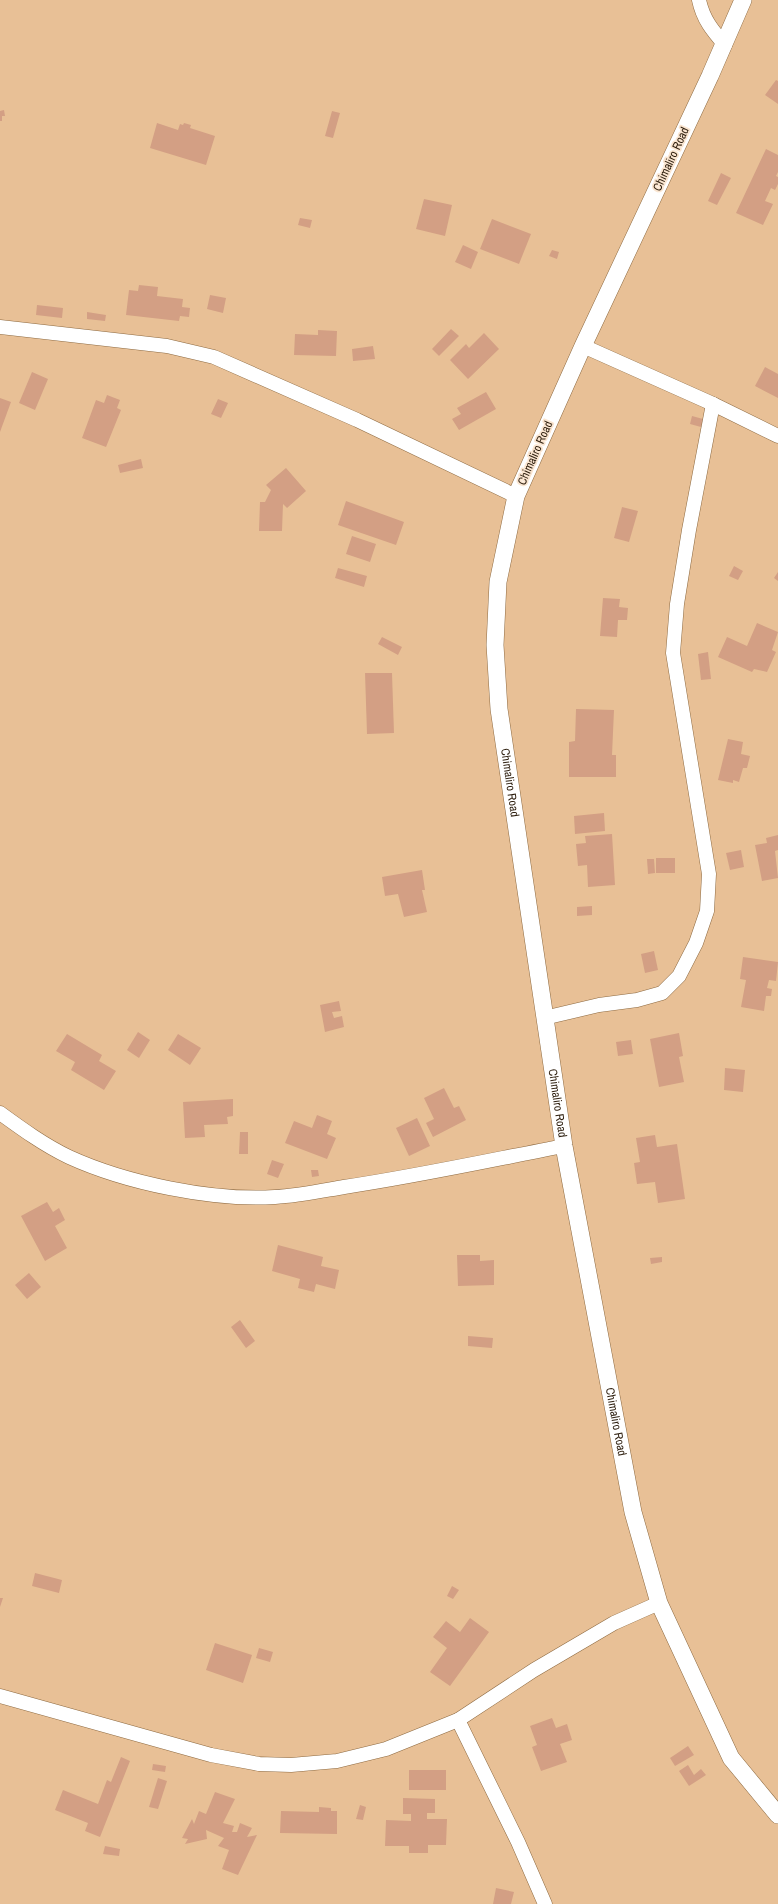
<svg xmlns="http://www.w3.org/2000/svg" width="778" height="1904" font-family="'Archivo Narrow',sans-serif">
	<rect width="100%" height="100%" fill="#e8c096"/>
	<!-- building -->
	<g fill="#d39f84">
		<path d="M 776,80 L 778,81 L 778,104 L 765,95 Z"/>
		<path d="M 4,110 L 5,116 L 2,116 L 2,121 L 0,121 L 0,111 Z"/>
		<path d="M 332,111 L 340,113 L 333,138 L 325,136 Z"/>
		<path d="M 157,123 L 178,130 L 180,124 L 183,125 L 184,123 L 191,125 L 190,128 L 215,136 L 206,165 L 150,148 Z"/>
		<path d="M 766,149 L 778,155 L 778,172 L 776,176 L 778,177 L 778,184 L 775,190 L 771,188 L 765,201 L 773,204 L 763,225 L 736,213 Z"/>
		<path d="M 721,173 L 731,178 L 717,205 L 708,201 Z"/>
		<path d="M 424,199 L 452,205 L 445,236 L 416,229 Z"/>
		<path d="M 300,218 L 312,220 L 310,228 L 298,225 Z"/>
		<path d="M 492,219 L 531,234 L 519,264 L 480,249 Z"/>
		<path d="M 463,245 L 478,252 L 471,269 L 455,262 Z"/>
		<path d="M 552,250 L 559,252 L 557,259 L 549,256 Z"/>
		<path d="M 139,285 L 158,287 L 157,296 L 183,299 L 182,307 L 190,308 L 189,317 L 180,316 L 179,321 L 126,315 L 129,290 L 138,291 Z"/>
		<path d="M 210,295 L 226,298 L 223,313 L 207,309 Z"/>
		<path d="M 37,305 L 63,308 L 62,318 L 36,315 Z"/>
		<path d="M 87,312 L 106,315 L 105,321 L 87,319 Z"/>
		<path d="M 451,329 L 459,336 L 439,356 L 432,349 Z"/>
		<path d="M 318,330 L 337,331 L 336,356 L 294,355 L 295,334 L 318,335 Z"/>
		<path d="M 484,333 L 499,349 L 468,379 L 450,360 L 466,344 L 469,348 Z"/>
		<path d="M 373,346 L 375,359 L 353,361 L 352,349 Z"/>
		<path d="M 765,367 L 778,374 L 778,398 L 755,386 Z"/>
		<path d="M 32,372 L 48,379 L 35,410 L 19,403 Z"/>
		<path d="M 486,392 L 496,409 L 459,430 L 452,419 L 461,414 L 457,408 Z"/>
		<path d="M 107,395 L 120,400 L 117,408 L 121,410 L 106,447 L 82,438 L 96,400 L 104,403 Z"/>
		<path d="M 0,398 L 11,402 L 0,432 Z"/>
		<path d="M 218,399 L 228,403 L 221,418 L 211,414 Z"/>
		<path d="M 692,416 L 703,419 L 701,427 L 690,424 Z"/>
		<path d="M 141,459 L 143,468 L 120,473 L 118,465 Z"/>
		<path d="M 286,468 L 306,491 L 287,508 L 283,504 L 282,531 L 259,531 L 260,502 L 265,502 L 271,490 L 266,485 Z"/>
		<path d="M 346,501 L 404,522 L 396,545 L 338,525 Z"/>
		<path d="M 622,507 L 638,511 L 629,542 L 614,538 Z"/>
		<path d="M 352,536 L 376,544 L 370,562 L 346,554 Z"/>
		<path d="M 734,566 L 743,571 L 738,580 L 729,576 Z"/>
		<path d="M 338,568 L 367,576 L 364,587 L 335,578 Z"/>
		<path d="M 778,572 L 778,581 L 774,578 Z"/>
		<path d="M 603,598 L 620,599 L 619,607 L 628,608 L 627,620 L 618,620 L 617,637 L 600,636 Z"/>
		<path d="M 757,623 L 778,632 L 772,650 L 776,652 L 767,672 L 754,669 L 752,672 L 718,657 L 727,637 L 747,646 Z"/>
		<path d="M 382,637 L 402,647 L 398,655 L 378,644 Z"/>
		<path d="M 708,652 L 711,679 L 701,680 L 698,654 Z"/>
		<path d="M 365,673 L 392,673 L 394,733 L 367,734 Z"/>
		<path d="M 576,709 L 614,710 L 612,755 L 616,755 L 616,777 L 569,777 L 569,742 L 575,741 Z"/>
		<path d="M 728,739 L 743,742 L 741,754 L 750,756 L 747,768 L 743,768 L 739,782 L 733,780 L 733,783 L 718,780 Z"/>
		<path d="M 604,813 L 605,831 L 575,834 L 574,816 Z"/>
		<path d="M 612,834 L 615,885 L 588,887 L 587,865 L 578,866 L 576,844 L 586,843 L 585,836 Z"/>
		<path d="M 778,835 L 778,850 L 775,851 L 778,878 L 762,881 L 755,845 L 767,843 L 766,838 Z"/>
		<path d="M 741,850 L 744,867 L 730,870 L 726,853 Z"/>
		<rect x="656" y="858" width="19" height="15"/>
		<path d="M 647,859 L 654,859 L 655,873 L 648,874 Z"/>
		<path d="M 422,870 L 425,890 L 422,890 L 427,912 L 404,917 L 398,894 L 385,896 L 382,877 Z"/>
		<path d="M 592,906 L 592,915 L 577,916 L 577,907 Z"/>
		<path d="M 654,951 L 658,970 L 645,973 L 641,954 Z"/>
		<path d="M 743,957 L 778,962 L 776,981 L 769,980 L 767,988 L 772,989 L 771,996 L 766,996 L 764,1011 L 741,1007 L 746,980 L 740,979 Z"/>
		<path d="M 339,1001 L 341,1011 L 332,1012 L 334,1018 L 342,1016 L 344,1027 L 325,1032 L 320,1005 Z"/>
		<path d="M 138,1032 L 150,1040 L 139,1058 L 127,1050 Z"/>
		<path d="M 679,1033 L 683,1056 L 679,1057 L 684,1082 L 659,1087 L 650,1039 Z"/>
		<path d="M 67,1034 L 102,1055 L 99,1061 L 116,1071 L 104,1090 L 71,1070 L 75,1062 L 56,1051 Z"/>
		<path d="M 178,1034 L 201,1048 L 190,1065 L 168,1050 Z"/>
		<path d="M 631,1040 L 633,1054 L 618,1056 L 616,1042 Z"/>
		<path d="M 725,1068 L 745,1070 L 743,1092 L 724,1090 Z"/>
		<path d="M 444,1088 L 454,1108 L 459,1106 L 466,1120 L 433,1137 L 426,1123 L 434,1119 L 424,1098 Z"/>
		<path d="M 233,1099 L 233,1116 L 227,1117 L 228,1124 L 204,1125 L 205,1137 L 185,1138 L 183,1102 Z"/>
		<path d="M 317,1115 L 332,1121 L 327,1134 L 336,1138 L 327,1159 L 285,1143 L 294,1121 L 312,1128 Z"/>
		<path d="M 417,1118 L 430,1146 L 409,1156 L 396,1128 Z"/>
		<path d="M 240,1132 L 248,1132 L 248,1154 L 239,1154 Z"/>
		<path d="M 655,1135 L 657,1147 L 677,1144 L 685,1199 L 658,1203 L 655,1182 L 637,1184 L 634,1163 L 640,1162 L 636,1138 Z"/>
		<path d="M 272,1160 L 284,1164 L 278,1178 L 267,1174 Z"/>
		<path d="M 311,1170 L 318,1170 L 319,1176 L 312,1177 Z"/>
		<path d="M 47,1202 L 53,1212 L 59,1208 L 65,1220 L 55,1226 L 67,1248 L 45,1261 L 21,1216 Z"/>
		<path d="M 278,1245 L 323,1257 L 321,1266 L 339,1270 L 335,1289 L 316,1284 L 314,1292 L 298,1288 L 300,1279 L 272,1271 Z"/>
		<path d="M 457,1255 L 480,1255 L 480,1261 L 494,1260 L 494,1285 L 458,1286 Z"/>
		<path d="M 662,1257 L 662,1262 L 651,1264 L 650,1258 Z"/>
		<path d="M 29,1273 L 41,1287 L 27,1299 L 15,1285 Z"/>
		<path d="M 240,1320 L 255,1341 L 246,1348 L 231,1327 Z"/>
		<path d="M 468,1336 L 493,1338 L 492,1348 L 468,1346 Z"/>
		<path d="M 35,1573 L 62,1580 L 59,1593 L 32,1586 Z"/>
		<path d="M 452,1586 L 459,1590 L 453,1599 L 447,1596 Z"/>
		<path d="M 0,1598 L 3,1598 L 0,1607 Z"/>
		<path d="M 470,1618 L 489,1632 L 450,1686 L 430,1672 L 447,1648 L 433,1637 L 446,1621 L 460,1632 Z"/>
		<path d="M 215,1643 L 252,1655 L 243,1683 L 206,1670 Z"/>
		<path d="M 259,1648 L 273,1652 L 270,1662 L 256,1658 Z"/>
		<path d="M 552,1718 L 556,1728 L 567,1724 L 572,1740 L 560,1744 L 567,1762 L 541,1771 L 532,1747 L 537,1745 L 530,1726 Z"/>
		<path d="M 688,1746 L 694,1755 L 675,1766 L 670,1758 Z"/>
		<path d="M 121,1757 L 130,1761 L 100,1837 L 85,1831 L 88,1823 L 55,1810 L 63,1790 L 98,1804 L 107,1780 L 111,1782 Z"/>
		<path d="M 153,1764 L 166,1766 L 165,1772 L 152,1770 Z"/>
		<path d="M 688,1765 L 694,1775 L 701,1769 L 706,1775 L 689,1786 L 679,1771 Z"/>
		<rect x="409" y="1770" width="37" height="20"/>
		<path d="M 158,1778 L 167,1781 L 158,1809 L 149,1807 Z"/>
		<path d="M 215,1792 L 235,1799 L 223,1823 L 234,1826 L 232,1832 L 237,1832 L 240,1823 L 252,1828 L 247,1837 L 257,1835 L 238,1875 L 222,1869 L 229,1850 L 218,1846 L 224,1838 L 206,1830 L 207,1839 L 185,1844 L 188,1839 L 182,1838 L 192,1819 L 194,1824 L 199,1811 L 206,1814 Z"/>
		<path d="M 403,1798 L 435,1799 L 435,1813 L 427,1813 L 427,1819 L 447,1819 L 446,1845 L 428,1845 L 428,1853 L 409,1853 L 409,1846 L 385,1846 L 386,1820 L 411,1821 L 411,1814 L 403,1814 Z"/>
		<path d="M 360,1805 L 366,1807 L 363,1820 L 356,1819 Z"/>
		<path d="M 319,1807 L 331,1808 L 331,1811 L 337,1811 L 337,1834 L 280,1833 L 281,1811 L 319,1812 Z"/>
		<path d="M 105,1846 L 120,1849 L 119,1856 L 103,1854 Z"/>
		<path d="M 496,1888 L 514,1892 L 511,1904 L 493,1904 Z"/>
	</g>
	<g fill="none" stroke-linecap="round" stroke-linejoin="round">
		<defs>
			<g id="minor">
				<path d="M 699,0 C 703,19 712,30 725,45"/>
				<path d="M 0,327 L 167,346 L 214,357 L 357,420 L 516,496"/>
				<path d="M 583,346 L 713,404 L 778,436"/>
				<path d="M 544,1018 L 599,1005 L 637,1000 L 662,993 L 679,976 L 696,943 L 707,911 L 709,874 L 673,653 L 677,604 L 689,530 L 713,404"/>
				<path d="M 0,1113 C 22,1129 44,1145 69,1157 C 126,1183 212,1201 275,1197 C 298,1196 321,1191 344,1187 C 418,1176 491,1160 564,1146"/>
				<path d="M 0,1696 L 211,1755 L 259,1764 L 291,1765 L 337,1761 L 386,1749 L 458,1720 L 534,1670 L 614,1623 L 659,1603"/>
				<path d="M 458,1720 L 518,1842 L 545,1904"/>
			</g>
			<g id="tertiary">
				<path id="s1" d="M 743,0 L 710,76 L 583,346 L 516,496 L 498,582 L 495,645 L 499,709 L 564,1146 L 633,1512 L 659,1603 L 731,1758 L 778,1815"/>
			</g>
		</defs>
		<!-- minor casing -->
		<use href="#minor" stroke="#8e6a41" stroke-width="15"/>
		<!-- tertiary casing -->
		<use href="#tertiary" stroke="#8e6a41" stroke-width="18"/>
		<!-- minor -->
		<use href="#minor" stroke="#fff" stroke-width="14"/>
		<!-- tertiary -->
		<use href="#tertiary" stroke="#fff" stroke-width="17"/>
	</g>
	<g text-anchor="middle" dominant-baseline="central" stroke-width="3.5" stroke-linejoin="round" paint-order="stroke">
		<!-- street labels -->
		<g font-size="12" fill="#2d1e0e" stroke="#fae5d0">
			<text transform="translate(671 159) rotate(-65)">Chimaliro Road</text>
			<text transform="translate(535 453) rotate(-66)">Chimaliro Road</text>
			<text stroke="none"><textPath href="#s1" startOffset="835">Chimaliro Road</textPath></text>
			<text stroke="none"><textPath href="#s1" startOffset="1159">Chimaliro Road</textPath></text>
			<text stroke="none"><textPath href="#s1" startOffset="1483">Chimaliro Road</textPath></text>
		</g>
	</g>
</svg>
